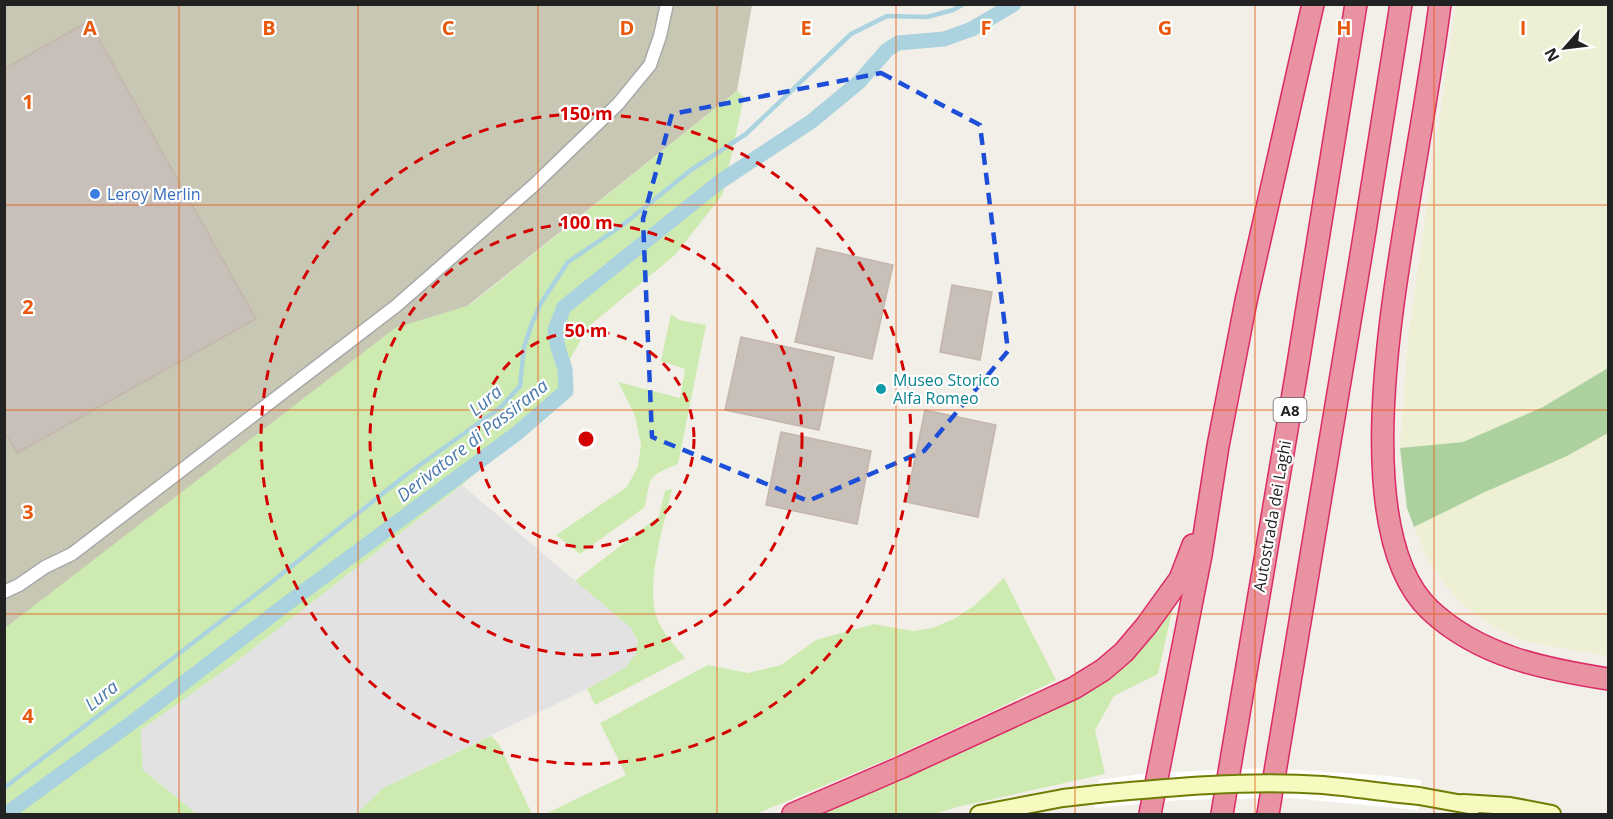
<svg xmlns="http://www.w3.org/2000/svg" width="1613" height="819" font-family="'Open Sans',sans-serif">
	<rect width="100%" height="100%" fill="#f2efe9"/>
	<!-- construction -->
	<path fill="#c7c7b4" d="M 5,5 L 752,5 L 737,91 L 470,304 L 5,755 Z"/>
	<!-- farmland -->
	<g fill="#eef0d5">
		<path d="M 1456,5 L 1608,5 L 1608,368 L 1543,407 L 1463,442 L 1400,448 L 1408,339 Z"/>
		<path d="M 1608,423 L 1608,656 L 1523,641 L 1493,626 L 1469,610 L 1445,585 L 1427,558 L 1414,527 Z"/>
	</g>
	<!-- grass -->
	<g fill="#cdebb0">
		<path d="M 737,91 L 744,97 L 723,194 L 675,255 L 588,327 L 564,370 L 557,398 L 462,485 L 235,663 L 141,730 L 143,770 L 197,814 L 5,814 L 5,628 L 395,328 L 470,305 Z"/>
		<path d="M 671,314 L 679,320 L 706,325 L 678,464 C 647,477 651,475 645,507 L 580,554 L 556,535 L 627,487 L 638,466 L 641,445 L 635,416 L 618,382 L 680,398 L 685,369 L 661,361 Z"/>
		<path d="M 672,489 C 664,526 642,591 660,625 C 666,637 677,648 685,658 L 595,705 L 587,689 L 626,667 L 631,628 L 575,581 L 659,516 L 665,491 Z"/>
		<path d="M 1004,578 L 1056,680 L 986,714 L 893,757 L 756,814 L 545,814 L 626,775 L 600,723 L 708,665 L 748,673 L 781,665 L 816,640 L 874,624 L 913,631 L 932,628 L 954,619 L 975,605 Z"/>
		<path d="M 1178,585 L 1158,674 L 1114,696 L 1095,730 L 1105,774 L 957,807 L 935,814 L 809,814 L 1077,694 Z"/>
		<path d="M 491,736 L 499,744 L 532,814 L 356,814 L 383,788 Z"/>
	</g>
	<!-- forest -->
	<path fill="#add19e" d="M 1608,368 L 1608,433 L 1567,456 L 1485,492 L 1414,527 L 1407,508 L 1400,448 L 1463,442 L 1543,407 Z"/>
	<!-- parking -->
	<path fill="#e2e2e2" d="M 462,485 L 631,628 L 638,641 L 636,654 L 626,667 L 587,689 L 383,788 L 356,814 L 197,814 L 143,770 L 141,730 L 235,663 Z"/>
	<!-- pier -->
	<path fill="#fff" d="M 1266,768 L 1388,776 L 1421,780 L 1418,810 L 1290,798 L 1183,800 L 1094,808 L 1099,780 L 1149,773 Z"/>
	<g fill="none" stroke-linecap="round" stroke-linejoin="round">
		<!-- stream -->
		<path stroke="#aad3df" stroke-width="4.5" d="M 4,788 L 268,585 L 406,475 L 501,407 L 520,386 L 524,347 L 532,323 L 541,303 L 568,262 L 624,224 L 691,170 L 746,134 L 851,34 L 887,16 L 927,17 L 953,10 L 964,4"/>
		<!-- canal -->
		<path stroke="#aad3df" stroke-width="15" d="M 6,814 L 138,718 L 284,606 L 516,434 L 566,391 L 565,369 L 558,348 L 555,330 L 564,307 L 718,183 L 812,121 L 859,82 L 887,50 L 898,43 L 944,39 L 972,29 L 1014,4"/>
	</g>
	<!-- building -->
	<g fill="#c7bfb8" stroke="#c4b6ab" stroke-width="1.5">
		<path d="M 89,21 L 256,319 L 17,453 L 4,431 L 4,69 Z"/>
		<path d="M 817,248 L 893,265 L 872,359 L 795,342 Z"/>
		<path d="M 952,285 L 992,292 L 980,360 L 940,352 Z"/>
		<path d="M 741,337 L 834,357 L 819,430 L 725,410 Z"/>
		<path d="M 925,410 L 996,425 L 978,517 L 906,502 Z"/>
		<path d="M 781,432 L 871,451 L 857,524 L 766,505 Z"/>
	</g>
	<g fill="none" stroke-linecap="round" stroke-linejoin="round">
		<defs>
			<path id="minor" d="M 4,592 L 19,585 L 45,567 L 72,554 L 396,306 L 533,186 L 618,104 L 650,65 L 660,36 L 667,4"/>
			<g id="secondary">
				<path d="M 1419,796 L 1474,806"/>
				<path d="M 1463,803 L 1510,806 L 1552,814"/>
				<path d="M 979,814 L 1063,798 L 1098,794"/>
			</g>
			<g id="motorway">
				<path d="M 1440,4 C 1432,66 1421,127 1411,188 C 1395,289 1347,532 1430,610 C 1479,656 1544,669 1608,679"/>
				<path d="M 793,814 L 902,767 L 1074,688 L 1103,670 L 1124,652 L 1146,626 L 1180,579 L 1193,545"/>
				<path d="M 1150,814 L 1201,555 L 1218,446 L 1246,301 L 1313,4"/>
				<path d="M 1222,814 L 1297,370 L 1356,4"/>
				<path d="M 1268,814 L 1363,243 L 1401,4"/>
			</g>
		</defs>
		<!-- minor casing -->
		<use href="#minor" stroke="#a9a9a9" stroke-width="15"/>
		<!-- secondary casing -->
		<use href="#secondary" stroke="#707d05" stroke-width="20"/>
		<!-- motorway casing -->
		<use href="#motorway" stroke="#dc2a67" stroke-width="24"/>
		<!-- minor -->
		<use href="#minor" stroke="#fff" stroke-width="12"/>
		<!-- secondary -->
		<use href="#secondary" stroke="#f7fabf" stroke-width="16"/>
		<!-- motorway -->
		<use href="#motorway" stroke="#e892a2" stroke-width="21"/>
		<defs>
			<path id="secondary-bridge" d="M 1098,794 C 1172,787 1247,780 1323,785 C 1355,788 1387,793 1419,796"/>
		</defs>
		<!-- secondary-bridge casing -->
		<use href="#secondary-bridge" stroke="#707d05" stroke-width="20" stroke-linecap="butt"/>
		<!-- secondary-bridge -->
		<use href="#secondary-bridge" stroke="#f7fabf" stroke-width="16"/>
	</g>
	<!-- marked area -->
	<path fill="none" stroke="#1d4ed8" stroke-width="4.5" stroke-dasharray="12 8" stroke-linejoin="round" d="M 881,73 L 980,125 L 1008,351 L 924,451 L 808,501 L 652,437 L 643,219 L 672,114 Z"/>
	<!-- grid -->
	<path fill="none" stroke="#e8590c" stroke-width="1.5" stroke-opacity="0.55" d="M 179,4 L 179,814M 358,4 L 358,814M 538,4 L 538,814M 717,4 L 717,814M 896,4 L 896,814M 1075,4 L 1075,814M 1255,4 L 1255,814M 1434,4 L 1434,814M 4,205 L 1608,205M 4,410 L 1608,410M 4,614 L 1608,614"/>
	<!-- distance rings -->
	<g fill="none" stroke="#d40000" stroke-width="3" stroke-dasharray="10 8">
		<circle cx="586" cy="439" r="108"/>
		<circle cx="586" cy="439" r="216"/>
		<circle cx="586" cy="439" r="325"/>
	</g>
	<!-- markers -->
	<circle fill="#3f7fe0" stroke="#fff" stroke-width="2" cx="95" cy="194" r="6"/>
	<circle fill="#0f9aa8" stroke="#fff" stroke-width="2" cx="881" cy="389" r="6"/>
	<g text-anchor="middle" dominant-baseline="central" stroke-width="4.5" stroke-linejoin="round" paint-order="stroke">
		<!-- shield labels -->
		<rect fill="#fff" stroke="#646464" stroke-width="1.5" x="1273.5" y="398" width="33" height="24" rx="4.5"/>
		<g font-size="15" font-weight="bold" fill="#222">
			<text x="1290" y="410">A8</text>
		</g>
		<!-- shop labels -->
		<g font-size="16" fill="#366cbe" stroke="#fff" text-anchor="start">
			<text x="107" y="194">Leroy Merlin</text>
		</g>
		<!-- culture labels -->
		<g font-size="16" fill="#0d838f" stroke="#fff" text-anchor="start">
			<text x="893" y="380">Museo Storico<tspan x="893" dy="18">Alfa Romeo</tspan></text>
		</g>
		<!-- street labels -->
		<g font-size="16" fill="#222" stroke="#fff">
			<text transform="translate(1272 516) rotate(-80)">Autostrada dei Laghi</text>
		</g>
		<!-- water labels -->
		<g font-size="18" font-style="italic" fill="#4a7aab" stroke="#fff">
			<text transform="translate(485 400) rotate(-40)">Lura</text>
			<text transform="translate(472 440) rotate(-38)">Derivatore di Passirana</text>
			<text transform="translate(101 695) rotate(-38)">Lura</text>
		</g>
	</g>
	<g font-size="20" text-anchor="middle" font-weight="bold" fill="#e8590c" stroke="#fff" stroke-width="4.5" stroke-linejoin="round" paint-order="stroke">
		<text x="90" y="35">A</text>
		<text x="269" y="35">B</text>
		<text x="448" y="35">C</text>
		<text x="627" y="35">D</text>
		<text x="806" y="35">E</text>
		<text x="986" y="35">F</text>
		<text x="1165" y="35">G</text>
		<text x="1344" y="35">H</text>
		<text x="1523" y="35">I</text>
		<text x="28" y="109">1</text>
		<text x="28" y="314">2</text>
		<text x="28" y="519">3</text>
		<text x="28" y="723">4</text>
	</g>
	<circle cx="586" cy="439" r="9" fill="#d40000" stroke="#fff" stroke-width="3"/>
	<g font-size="18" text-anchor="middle" font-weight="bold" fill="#d40000" stroke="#fff" stroke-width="4.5" stroke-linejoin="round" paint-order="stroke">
		<text x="586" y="120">150 m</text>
		<text x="586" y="229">100 m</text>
		<text x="586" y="337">50 m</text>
	</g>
	<!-- border -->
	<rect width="1613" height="819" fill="none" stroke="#222222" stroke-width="12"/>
	<!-- north arrow -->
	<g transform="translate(1565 48) rotate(242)" stroke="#ffffff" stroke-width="4.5" paint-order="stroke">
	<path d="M0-4.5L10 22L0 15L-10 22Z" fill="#222222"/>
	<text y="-9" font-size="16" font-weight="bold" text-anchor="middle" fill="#222222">N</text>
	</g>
</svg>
